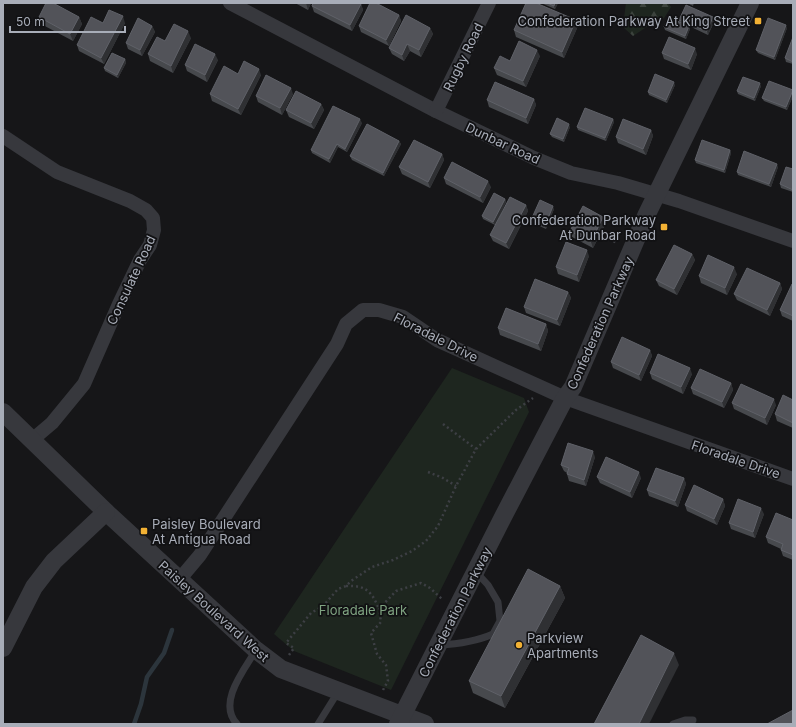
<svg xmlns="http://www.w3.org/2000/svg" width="796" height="727" font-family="Inter,sans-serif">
	<defs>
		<pattern id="forest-firs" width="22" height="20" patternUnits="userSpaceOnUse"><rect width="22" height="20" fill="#1e261f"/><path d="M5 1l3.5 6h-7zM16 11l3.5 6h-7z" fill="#3c433d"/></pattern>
	</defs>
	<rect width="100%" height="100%" fill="#161618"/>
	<!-- forest -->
	<path fill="url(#forest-firs)" d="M 626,3 L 668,3 L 671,7 L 664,18 L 651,24 L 633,36 L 623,27 Z"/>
	<!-- green -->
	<path fill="#1e261f" d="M 452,368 L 524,398 L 529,412 L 391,690 L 294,651 L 274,634 Z"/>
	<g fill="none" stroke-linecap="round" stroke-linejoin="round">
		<!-- stream -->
		<path stroke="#2c353c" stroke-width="4.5" d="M 134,724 L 141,704 L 147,677 L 164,653 L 172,630"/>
		<!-- path -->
		<g stroke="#3d3f44" stroke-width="2.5" stroke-dasharray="2 3" stroke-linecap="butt">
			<path d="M 600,235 L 617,243"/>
			<path d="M 443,424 L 476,449"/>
			<path d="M 428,472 L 443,478 L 456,486"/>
			<path d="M 346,586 C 366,585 372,592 379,609"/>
			<path d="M 289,655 L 294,648 L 286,643 L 311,613 L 323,606 L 338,589 L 346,586 L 351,581 L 372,567 L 393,560 L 412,551 L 426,541 L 438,526 L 456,486 L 476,449 L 516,410 L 533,398"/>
			<path d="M 383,690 L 388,681 L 386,665 L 377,654 L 371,633 L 381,622 L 379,609 L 396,591 L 421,583 L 430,588 L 443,600"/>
		</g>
		<!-- service -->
		<g stroke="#37383d" stroke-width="7">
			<path d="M 439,645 C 458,644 475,642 493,634 L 500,621 L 498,602 L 488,585 L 476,572"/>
			<path d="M 237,724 C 217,703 244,670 256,650"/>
			<path d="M 318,724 L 338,692"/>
			<path d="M 673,724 L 685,720 L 693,720"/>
		</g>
		<!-- minor -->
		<g stroke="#37383d" stroke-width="14">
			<path d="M 230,3 L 436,111 L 534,158 L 571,173 L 618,183 L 679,201 L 793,241"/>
			<path d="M 436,111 L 489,3"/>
			<path d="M 3,136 L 57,172 L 130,201 L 146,210 L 153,218 L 154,230 L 150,245 L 140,260 L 119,304 L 84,384 L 52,423 L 32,440"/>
			<path d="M 179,580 L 200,555 L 337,344 L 346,324 L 363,310 L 379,310 L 403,317 L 437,340 L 565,398 L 793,479"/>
		</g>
		<!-- tertiary -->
		<g stroke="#37383d" stroke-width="18">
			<path d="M 3,412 L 106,512 L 256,650 L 281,669 L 425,724"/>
			<path d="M 3,648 L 34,587 L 54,561 L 106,512"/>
			<path d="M 398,724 L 503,517 L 565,398 L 573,387 L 646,216 L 750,3"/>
		</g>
	</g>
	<!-- wall -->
	<g fill="#47494d">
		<path d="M 295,3 L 311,3 L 308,10 Z"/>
		<path d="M 541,3 L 558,3 L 555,9 Z"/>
		<path d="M 687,3 L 694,3 L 693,6 Z"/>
		<path d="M 361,4 L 363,10 L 352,31 L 314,12 L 312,6 Z"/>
		<path d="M 399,15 L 401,21 L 389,46 L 361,32 L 359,26 Z"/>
		<path d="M 39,17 L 79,17 L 82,24 L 73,41 L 41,24 Z"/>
		<path d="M 713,17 L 715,20 L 708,35 L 689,26 L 690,29 L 686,39 L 665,30 L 664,27 L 680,22 L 679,20 Z"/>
		<path d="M 576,20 L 578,26 L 564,58 L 516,37 L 514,30 Z"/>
		<path d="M 103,23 L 125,23 L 104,64 L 79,51 L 77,45 Z"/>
		<path d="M 152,26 L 155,32 L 142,56 L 128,49 L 126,43 Z"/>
		<path d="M 430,28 L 433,34 L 421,57 L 410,51 L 404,61 L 392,54 L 389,48 Z"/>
		<path d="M 787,28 L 775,60 L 758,53 L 756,50 Z"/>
		<path d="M 793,37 L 793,64 L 786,62 L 785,58 Z"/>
		<path d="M 191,38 L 173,73 L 150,61 L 148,54 L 165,41 Z"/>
		<path d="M 662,53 L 697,54 L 691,70 L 664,59 Z"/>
		<path d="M 540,56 L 526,87 L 497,75 L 494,68 L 510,61 Z"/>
		<path d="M 125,59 L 126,63 L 118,78 L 105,71 L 104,68 Z"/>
		<path d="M 218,60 L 207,82 L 187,71 L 185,65 Z"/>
		<path d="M 238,74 L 261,75 L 241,115 L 212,101 L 210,94 Z"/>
		<path d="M 675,85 L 667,103 L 649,95 L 648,92 Z"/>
		<path d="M 761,86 L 755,101 L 738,94 L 737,91 Z"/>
		<path d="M 793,90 L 793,96 L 787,110 L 764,101 L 762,98 Z"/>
		<path d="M 293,94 L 282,115 L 258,102 L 256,96 Z"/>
		<path d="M 534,99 L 536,105 L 528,124 L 489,107 L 487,100 Z"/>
		<path d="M 321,104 L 324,110 L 314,129 L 289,117 L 286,110 Z"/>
		<path d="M 613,119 L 614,122 L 606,141 L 578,130 L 577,127 Z"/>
		<path d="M 362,123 L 347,152 L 338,147 L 330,163 L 312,153 L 311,150 Z"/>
		<path d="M 570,127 L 564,142 L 552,137 L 550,134 Z"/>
		<path d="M 651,130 L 653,136 L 646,155 L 618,143 L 616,137 Z"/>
		<path d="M 399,141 L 401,144 L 384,176 L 352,160 L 350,156 Z"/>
		<path d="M 730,150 L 731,153 L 725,173 L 696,163 L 695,160 Z"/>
		<path d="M 442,154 L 444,160 L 430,188 L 402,174 L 399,167 Z"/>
		<path d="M 778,167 L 771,187 L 738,175 L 737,172 Z"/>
		<path d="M 793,169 L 793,192 L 781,188 L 780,184 Z"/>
		<path d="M 444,178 L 491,187 L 483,203 L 446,184 Z"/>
		<path d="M 505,199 L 506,202 L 495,225 L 483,219 L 482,216 Z"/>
		<path d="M 526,205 L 528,211 L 509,249 L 493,241 L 490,235 Z"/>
		<path d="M 554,209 L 546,229 L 533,223 L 531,220 Z"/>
		<path d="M 606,223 L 593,248 L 572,237 L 570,231 Z"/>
		<path d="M 692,254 L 695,260 L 677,295 L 659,286 L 656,280 Z"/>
		<path d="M 589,256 L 579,282 L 558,274 L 556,267 Z"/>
		<path d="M 737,274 L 727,295 L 701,283 L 699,276 Z"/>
		<path d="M 780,283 L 782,289 L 770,316 L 737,300 L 734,294 Z"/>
		<path d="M 793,284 L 793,321 L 782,316 L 780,310 Z"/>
		<path d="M 568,292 L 571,298 L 560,326 L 526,313 L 524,307 Z"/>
		<path d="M 546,324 L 548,331 L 541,351 L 500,335 L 498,328 Z"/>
		<path d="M 650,350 L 652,356 L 641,381 L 613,368 L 611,362 Z"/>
		<path d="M 650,373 L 692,374 L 683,394 L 652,379 Z"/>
		<path d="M 731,383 L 733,390 L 724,408 L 693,394 L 691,388 Z"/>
		<path d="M 793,400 L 793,428 L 777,421 L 775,414 Z"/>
		<path d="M 732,403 L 776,405 L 767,425 L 734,409 Z"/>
		<path d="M 595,457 L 586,486 L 569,481 L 567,474 L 567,473 L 564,471 L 561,465 Z"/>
		<path d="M 597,477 L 641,478 L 632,498 L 600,483 Z"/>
		<path d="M 684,478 L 686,484 L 678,507 L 649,496 L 647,490 Z"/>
		<path d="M 723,499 L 725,506 L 717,525 L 687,511 L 685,505 Z"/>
		<path d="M 764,514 L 755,538 L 731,529 L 729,523 Z"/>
		<path d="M 793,520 L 793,560 L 783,556 L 781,550 L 781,549 L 768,543 L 766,537 Z"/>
		<path d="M 560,586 L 565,598 L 505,708 L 473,693 L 469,681 Z"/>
	</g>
	<!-- shaded-wall -->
	<g fill="#2f3033">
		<path d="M 306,3 L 311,3 L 308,10 Z"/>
		<path d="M 555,3 L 558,3 L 555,9 L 554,6 Z"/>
		<path d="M 361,4 L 363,10 L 352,31 L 350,25 Z"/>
		<path d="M 399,15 L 401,21 L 389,46 L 386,40 Z"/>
		<path d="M 123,16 L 125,23 L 104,64 L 101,58 Z"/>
		<path d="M 79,17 L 82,24 L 73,41 L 70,34 Z"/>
		<path d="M 713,17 L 715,20 L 708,35 L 707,31 Z"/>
		<path d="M 576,20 L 578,26 L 564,58 L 562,52 Z"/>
		<path d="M 786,25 L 787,28 L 775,60 L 774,57 Z"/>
		<path d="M 152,26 L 155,32 L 142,56 L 140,50 Z"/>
		<path d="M 689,26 L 690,29 L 686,39 L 685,36 Z"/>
		<path d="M 430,28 L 433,34 L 421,57 L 419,50 Z"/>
		<path d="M 188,31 L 191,38 L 173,73 L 171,66 Z"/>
		<path d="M 407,44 L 410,51 L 404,61 L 402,55 Z"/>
		<path d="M 695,48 L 697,54 L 691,70 L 688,64 Z"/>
		<path d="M 537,50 L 540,56 L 526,87 L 523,81 Z"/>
		<path d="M 215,54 L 218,60 L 207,82 L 205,75 Z"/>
		<path d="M 125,59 L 126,63 L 118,78 L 117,75 Z"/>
		<path d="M 259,69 L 261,75 L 241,115 L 238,109 Z"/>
		<path d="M 674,82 L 675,85 L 667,103 L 666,100 Z"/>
		<path d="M 760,83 L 761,86 L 755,101 L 754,98 Z"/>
		<path d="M 291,88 L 293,94 L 282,115 L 280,108 Z"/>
		<path d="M 793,90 L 793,96 L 787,110 L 786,107 Z"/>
		<path d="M 534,99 L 536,105 L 528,124 L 526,118 Z"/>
		<path d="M 321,104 L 324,110 L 314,129 L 311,123 Z"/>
		<path d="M 360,119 L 362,123 L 347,152 L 345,149 Z"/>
		<path d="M 613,119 L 614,122 L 606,141 L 605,138 Z"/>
		<path d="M 569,124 L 570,127 L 564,142 L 563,139 Z"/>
		<path d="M 651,130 L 653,136 L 646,155 L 643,149 Z"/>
		<path d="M 399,141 L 401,144 L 384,176 L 383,173 Z"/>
		<path d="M 337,144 L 338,147 L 330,163 L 329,159 Z"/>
		<path d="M 730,150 L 731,153 L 725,173 L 724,170 Z"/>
		<path d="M 442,154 L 444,160 L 430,188 L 428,182 Z"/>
		<path d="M 777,164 L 778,167 L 771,187 L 769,184 Z"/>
		<path d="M 488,181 L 491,187 L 483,203 L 480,197 Z"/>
		<path d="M 505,199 L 506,202 L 495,225 L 493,222 Z"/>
		<path d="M 526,205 L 528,211 L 509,249 L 506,243 Z"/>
		<path d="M 553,206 L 554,209 L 546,229 L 545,226 Z"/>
		<path d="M 603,217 L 606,223 L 593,248 L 591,242 Z"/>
		<path d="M 587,250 L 589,256 L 579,282 L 577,275 Z"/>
		<path d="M 692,254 L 695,260 L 677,295 L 674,289 Z"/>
		<path d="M 734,267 L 737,274 L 727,295 L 725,288 Z"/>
		<path d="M 780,283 L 782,289 L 770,316 L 767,310 Z"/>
		<path d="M 568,292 L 571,298 L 560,326 L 557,320 Z"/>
		<path d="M 546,324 L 548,331 L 541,351 L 538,344 Z"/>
		<path d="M 650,350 L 652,356 L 641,381 L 639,375 Z"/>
		<path d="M 690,368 L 692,374 L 683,394 L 681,387 Z"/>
		<path d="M 731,383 L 733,390 L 724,408 L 722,402 Z"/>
		<path d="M 774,399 L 776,405 L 767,425 L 765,418 Z"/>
		<path d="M 593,451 L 595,457 L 586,486 L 584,480 Z"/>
		<path d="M 639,472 L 641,478 L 632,498 L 630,492 Z"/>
		<path d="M 684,478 L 686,484 L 678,507 L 675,501 Z"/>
		<path d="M 723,499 L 725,506 L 717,525 L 714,519 Z"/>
		<path d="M 761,508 L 764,514 L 755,538 L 753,532 Z"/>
		<path d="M 560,586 L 565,598 L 505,708 L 501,696 Z"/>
		<path d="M 674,653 L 679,665 L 649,724 L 639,724 Z"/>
	</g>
	<!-- building -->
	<g fill="#525359" stroke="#5f6168">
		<path d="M 46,3 L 53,3 L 79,17 L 70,34 L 39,17 Z"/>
		<path d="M 313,3 L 358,3 L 361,4 L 350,25 L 312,6 Z"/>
		<path d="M 370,3 L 376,3 L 399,15 L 386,40 L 359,26 Z"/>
		<path d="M 526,3 L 536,3 L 576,20 L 562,52 L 514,30 Z"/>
		<path d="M 547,3 L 555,3 L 554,6 Z"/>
		<path d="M 686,5 L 713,17 L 707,31 L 679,20 Z"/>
		<path d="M 109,10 L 123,16 L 101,58 L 77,45 L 91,17 L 103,23 Z"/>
		<path d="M 406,15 L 430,28 L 419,50 L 407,44 L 402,55 L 389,48 Z"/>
		<path d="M 668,17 L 689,26 L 685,36 L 664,27 Z"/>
		<path d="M 138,18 L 152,26 L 140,50 L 126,43 Z"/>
		<path d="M 768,18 L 786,25 L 774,57 L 756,50 Z"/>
		<path d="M 174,24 L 188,31 L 171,66 L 148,54 L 157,37 L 165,41 Z"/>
		<path d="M 669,37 L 695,48 L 688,64 L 662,53 Z"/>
		<path d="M 793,37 L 793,62 L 785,58 Z"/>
		<path d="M 519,41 L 537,50 L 523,81 L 494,68 L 500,56 L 510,61 Z"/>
		<path d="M 195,44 L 215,54 L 205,75 L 185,65 Z"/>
		<path d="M 112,53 L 125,59 L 117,75 L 104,68 Z"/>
		<path d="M 244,61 L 259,69 L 238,109 L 210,94 L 224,66 L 238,74 Z"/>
		<path d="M 655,74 L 674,82 L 666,100 L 648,92 Z"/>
		<path d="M 266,75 L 291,88 L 280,108 L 256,96 Z"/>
		<path d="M 743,77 L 760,83 L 754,98 L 737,91 Z"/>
		<path d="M 769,81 L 793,90 L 786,107 L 762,98 Z"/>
		<path d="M 495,82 L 534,99 L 526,118 L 487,100 Z"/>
		<path d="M 296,91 L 321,104 L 311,123 L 286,110 Z"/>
		<path d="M 333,106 L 360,119 L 345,149 L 337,144 L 329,159 L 311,150 Z"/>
		<path d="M 585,108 L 613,119 L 605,138 L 577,127 Z"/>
		<path d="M 557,118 L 569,124 L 563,139 L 550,134 Z"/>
		<path d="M 623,119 L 651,130 L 643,149 L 616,137 Z"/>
		<path d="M 367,124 L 399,141 L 383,173 L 350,156 Z"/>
		<path d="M 414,140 L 442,154 L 428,182 L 399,167 Z"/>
		<path d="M 702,140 L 730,150 L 724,170 L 695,160 Z"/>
		<path d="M 744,151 L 777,164 L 769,184 L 737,172 Z"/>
		<path d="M 452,162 L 488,181 L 480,197 L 444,178 Z"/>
		<path d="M 786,167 L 793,169 L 793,190 L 780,184 Z"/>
		<path d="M 494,193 L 505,199 L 493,222 L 482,216 Z"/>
		<path d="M 510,197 L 526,205 L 506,243 L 490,235 Z"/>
		<path d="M 540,200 L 553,206 L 545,226 L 531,220 Z"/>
		<path d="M 583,206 L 603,217 L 591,242 L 570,231 Z"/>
		<path d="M 566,242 L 587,250 L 577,275 L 556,267 Z"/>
		<path d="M 674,245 L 692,254 L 674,289 L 656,280 Z"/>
		<path d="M 708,255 L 734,267 L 725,288 L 699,276 Z"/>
		<path d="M 747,268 L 780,283 L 767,310 L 734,294 Z"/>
		<path d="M 535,279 L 568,292 L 557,320 L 524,307 Z"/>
		<path d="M 792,284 L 793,284 L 793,316 L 780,310 Z"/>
		<path d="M 506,308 L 546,324 L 538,344 L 498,328 Z"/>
		<path d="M 622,337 L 650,350 L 639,375 L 611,362 Z"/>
		<path d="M 658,354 L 690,368 L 681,387 L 650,373 Z"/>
		<path d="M 700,369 L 731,383 L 722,402 L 691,388 Z"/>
		<path d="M 741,384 L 774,399 L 765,418 L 732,403 Z"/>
		<path d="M 783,395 L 793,400 L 793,423 L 775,414 Z"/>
		<path d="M 568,443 L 593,451 L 584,480 L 567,474 L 569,468 L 561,465 Z"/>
		<path d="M 606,457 L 639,472 L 630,492 L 597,477 Z"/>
		<path d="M 656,468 L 684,478 L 675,501 L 647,490 Z"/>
		<path d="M 694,485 L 723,499 L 714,519 L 685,505 Z"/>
		<path d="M 738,499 L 761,508 L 753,532 L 729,523 Z"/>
		<path d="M 776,513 L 793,520 L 793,555 L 781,550 L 783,544 L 766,537 Z"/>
		<path d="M 528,569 L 560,586 L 501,696 L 469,681 Z"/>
		<path d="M 641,635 L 674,653 L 639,724 L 594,724 Z"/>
		<path d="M 793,710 L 793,724 L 767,724 Z"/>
	</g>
	<!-- markers -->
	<g fill="#f2b134" stroke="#111113" stroke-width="1.5">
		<rect x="754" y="17" width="8" height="8" rx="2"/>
		<rect x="660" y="223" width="8" height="8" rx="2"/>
		<rect x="140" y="527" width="8" height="8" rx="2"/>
		<circle cx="519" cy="645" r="4"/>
	</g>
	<g text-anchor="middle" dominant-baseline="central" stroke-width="3.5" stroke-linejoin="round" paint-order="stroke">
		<!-- poi labels -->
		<g font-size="13" fill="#a8adb8" stroke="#111113" text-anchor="end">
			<text x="750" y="21">Confederation Parkway At King Street</text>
			<text x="656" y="220">Confederation Parkway<tspan x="656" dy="15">At Dunbar Road</tspan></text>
			<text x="152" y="524" text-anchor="start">Paisley Boulevard<tspan x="152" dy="15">At Antigua Road</tspan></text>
			<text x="527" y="638" text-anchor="start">Parkview<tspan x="527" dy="15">Apartments</tspan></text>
		</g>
		<!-- street labels -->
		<g font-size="13" fill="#a8adb8" stroke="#111113">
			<text transform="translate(463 57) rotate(-64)">Rugby Road</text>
			<text transform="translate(503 143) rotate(25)">Dunbar Road</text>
			<text transform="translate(131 280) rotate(-65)">Consulate Road</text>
			<text transform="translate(600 323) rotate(-66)">Confederation Parkway</text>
			<text transform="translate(436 337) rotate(27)">Floradale Drive</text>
			<text transform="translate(736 459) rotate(19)">Floradale Drive</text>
			<text transform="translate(214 611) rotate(42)">Paisley Boulevard West</text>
			<text transform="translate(455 612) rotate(-63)">Confederation Parkway</text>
		</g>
		<!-- park labels -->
		<g font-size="13" fill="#7fa381" stroke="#111113">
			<text x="363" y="610">Floradale Park</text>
		</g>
	</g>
	<!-- border -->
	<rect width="796" height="727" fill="none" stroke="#a8adb8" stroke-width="8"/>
	<!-- scale -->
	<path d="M10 26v6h115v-6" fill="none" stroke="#a8adb8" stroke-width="2"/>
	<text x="16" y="26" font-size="12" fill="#a8adb8" stroke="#111113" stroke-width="3" paint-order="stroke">50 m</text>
</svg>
